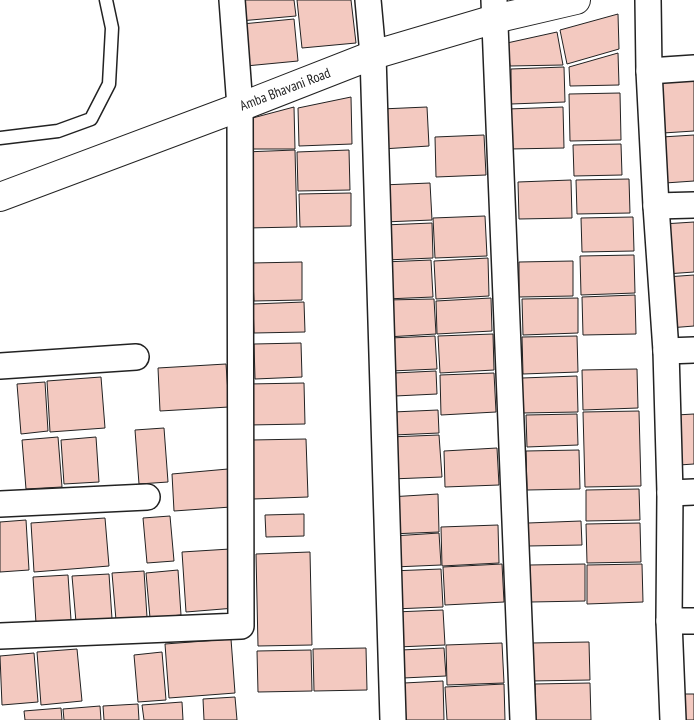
<svg xmlns="http://www.w3.org/2000/svg" width="694" height="720" font-family="'PT Sans Narrow',sans-serif">
	<rect width="100%" height="100%" fill="#fff"/>
	<!-- building -->
	<g fill="#f3c9c0" stroke="#222">
		<path d="M 238,0 L 294,0 L 296,16 L 240,21 Z"/>
		<path d="M 297,0 L 351,0 L 356,43 L 302,48 Z"/>
		<path d="M 618,14 L 619,49 L 567,64 L 560,30 Z"/>
		<path d="M 294,19 L 298,61 L 246,66 L 242,24 Z"/>
		<path d="M 557,32 L 563,65 L 510,66 L 507,43 Z"/>
		<path d="M 618,53 L 619,85 L 570,86 L 569,67 Z"/>
		<path d="M 564,67 L 565,102 L 511,104 L 511,69 Z"/>
		<path d="M 694,78 L 694,131 L 663,133 L 660,80 Z"/>
		<path d="M 620,93 L 621,140 L 570,141 L 569,94 Z"/>
		<path d="M 351,97 L 352,144 L 299,146 L 298,108 Z"/>
		<path d="M 294,107 L 295,149 L 245,149 L 245,120 Z"/>
		<path d="M 427,107 L 429,146 L 382,149 L 381,109 Z"/>
		<path d="M 563,107 L 564,148 L 509,149 L 508,109 Z"/>
		<path d="M 484,135 L 486,175 L 436,177 L 435,137 Z"/>
		<path d="M 694,135 L 694,181 L 665,183 L 662,137 Z"/>
		<path d="M 621,144 L 622,175 L 574,176 L 573,145 Z"/>
		<path d="M 295,150 L 297,227 L 247,228 L 245,152 Z"/>
		<path d="M 349,150 L 350,190 L 298,191 L 297,152 Z"/>
		<path d="M 629,179 L 630,213 L 577,214 L 576,180 Z"/>
		<path d="M 571,180 L 572,218 L 519,219 L 518,182 Z"/>
		<path d="M 430,183 L 432,220 L 384,222 L 382,185 Z"/>
		<path d="M 351,193 L 351,226 L 300,227 L 299,194 Z"/>
		<path d="M 485,216 L 487,256 L 435,258 L 433,218 Z"/>
		<path d="M 633,217 L 634,251 L 582,252 L 581,218 Z"/>
		<path d="M 694,222 L 694,272 L 666,274 L 663,224 Z"/>
		<path d="M 432,223 L 433,258 L 386,260 L 384,225 Z"/>
		<path d="M 634,255 L 635,293 L 581,295 L 580,256 Z"/>
		<path d="M 488,258 L 489,296 L 436,299 L 434,261 Z"/>
		<path d="M 431,260 L 433,297 L 386,299 L 384,262 Z"/>
		<path d="M 573,261 L 573,296 L 519,297 L 519,262 Z"/>
		<path d="M 302,262 L 302,300 L 254,301 L 252,263 Z"/>
		<path d="M 694,275 L 694,326 L 669,328 L 666,277 Z"/>
		<path d="M 635,295 L 636,334 L 583,335 L 582,297 Z"/>
		<path d="M 491,298 L 492,331 L 437,334 L 436,301 Z"/>
		<path d="M 578,298 L 578,333 L 523,335 L 522,299 Z"/>
		<path d="M 434,299 L 436,334 L 387,337 L 386,300 Z"/>
		<path d="M 304,302 L 305,332 L 254,333 L 253,304 Z"/>
		<path d="M 493,334 L 494,370 L 440,373 L 438,336 Z"/>
		<path d="M 435,336 L 437,369 L 391,371 L 390,338 Z"/>
		<path d="M 577,336 L 578,372 L 523,374 L 522,337 Z"/>
		<path d="M 301,343 L 302,377 L 255,379 L 254,344 Z"/>
		<path d="M 226,364 L 229,407 L 160,411 L 158,368 Z"/>
		<path d="M 637,369 L 638,408 L 583,410 L 582,370 Z"/>
		<path d="M 436,371 L 437,394 L 395,396 L 394,373 Z"/>
		<path d="M 494,373 L 496,412 L 441,415 L 440,375 Z"/>
		<path d="M 577,376 L 578,412 L 522,413 L 522,378 Z"/>
		<path d="M 101,377 L 105,428 L 50,432 L 47,381 Z"/>
		<path d="M 45,382 L 48,431 L 21,434 L 17,384 Z"/>
		<path d="M 304,383 L 305,424 L 249,425 L 248,384 Z"/>
		<path d="M 438,410 L 439,433 L 394,435 L 393,412 Z"/>
		<path d="M 639,411 L 641,486 L 585,487 L 583,412 Z"/>
		<path d="M 577,414 L 578,445 L 527,447 L 526,415 Z"/>
		<path d="M 694,414 L 694,464 L 679,465 L 676,415 Z"/>
		<path d="M 164,428 L 168,482 L 139,484 L 135,430 Z"/>
		<path d="M 439,435 L 442,477 L 391,479 L 389,437 Z"/>
		<path d="M 58,437 L 62,487 L 26,489 L 22,440 Z"/>
		<path d="M 96,437 L 99,482 L 64,484 L 61,440 Z"/>
		<path d="M 306,439 L 308,497 L 253,499 L 252,440 Z"/>
		<path d="M 497,448 L 499,485 L 445,487 L 444,451 Z"/>
		<path d="M 579,450 L 580,489 L 527,490 L 526,451 Z"/>
		<path d="M 228,469 L 231,507 L 174,511 L 172,474 Z"/>
		<path d="M 639,489 L 640,520 L 586,521 L 586,490 Z"/>
		<path d="M 438,494 L 439,532 L 390,534 L 389,497 Z"/>
		<path d="M 304,514 L 304,536 L 266,537 L 265,515 Z"/>
		<path d="M 170,516 L 174,561 L 147,563 L 143,518 Z"/>
		<path d="M 105,518 L 109,566 L 34,572 L 31,523 Z"/>
		<path d="M 26,520 L 29,570 L 0,572 L 0,522 Z"/>
		<path d="M 581,521 L 582,545 L 528,546 L 528,523 Z"/>
		<path d="M 640,523 L 641,562 L 587,563 L 586,524 Z"/>
		<path d="M 498,525 L 499,563 L 442,566 L 441,527 Z"/>
		<path d="M 439,533 L 441,565 L 394,567 L 393,536 Z"/>
		<path d="M 230,549 L 235,608 L 186,612 L 182,552 Z"/>
		<path d="M 310,552 L 312,645 L 258,646 L 256,554 Z"/>
		<path d="M 502,564 L 504,602 L 445,605 L 443,567 Z"/>
		<path d="M 585,564 L 585,601 L 531,602 L 530,565 Z"/>
		<path d="M 642,564 L 643,602 L 587,604 L 587,565 Z"/>
		<path d="M 441,569 L 443,607 L 393,609 L 391,571 Z"/>
		<path d="M 178,570 L 181,615 L 150,618 L 146,573 Z"/>
		<path d="M 144,571 L 147,617 L 116,620 L 112,573 Z"/>
		<path d="M 109,574 L 112,619 L 76,622 L 72,576 Z"/>
		<path d="M 68,575 L 71,620 L 36,623 L 33,577 Z"/>
		<path d="M 443,610 L 445,645 L 397,647 L 395,612 Z"/>
		<path d="M 231,639 L 235,693 L 169,698 L 165,644 Z"/>
		<path d="M 589,642 L 590,680 L 531,681 L 531,643 Z"/>
		<path d="M 502,643 L 504,683 L 447,685 L 446,645 Z"/>
		<path d="M 366,648 L 367,690 L 314,691 L 313,649 Z"/>
		<path d="M 444,648 L 446,676 L 403,678 L 401,650 Z"/>
		<path d="M 77,649 L 82,701 L 41,705 L 37,652 Z"/>
		<path d="M 311,650 L 312,691 L 258,692 L 257,651 Z"/>
		<path d="M 162,652 L 166,700 L 138,702 L 134,655 Z"/>
		<path d="M 34,653 L 38,702 L 2,705 L 0,656 Z"/>
		<path d="M 443,681 L 444,720 L 406,720 L 404,683 Z"/>
		<path d="M 590,683 L 591,720 L 536,720 L 535,684 Z"/>
		<path d="M 504,684 L 505,720 L 447,720 L 445,687 Z"/>
		<path d="M 682,694 L 694,694 L 694,720 L 683,720 Z"/>
		<path d="M 235,697 L 237,720 L 204,720 L 203,699 Z"/>
		<path d="M 182,702 L 183,720 L 144,720 L 142,705 Z"/>
		<path d="M 138,704 L 139,720 L 104,720 L 103,706 Z"/>
		<path d="M 100,706 L 101,720 L 64,720 L 63,709 Z"/>
		<path d="M 61,708 L 62,720 L 25,720 L 24,711 Z"/>
	</g>
	<g fill="none" stroke-linecap="round" stroke-linejoin="round">
		<defs>
			<path id="service" d="M 0,138 L 58,131 L 91,119 L 109,84 L 112,28 L 106,0"/>
			<g id="minor">
				<path d="M 368,0 L 373,55 L 393,720"/>
				<path d="M 494,0 L 523,720"/>
				<path d="M 648,0 L 649,71 L 656,206 L 666,351 L 670,493 L 669,621 L 673,720"/>
				<path d="M 649,71 L 694,68"/>
				<path d="M 656,206 L 694,205"/>
				<path d="M 666,351 L 694,350"/>
				<path d="M 0,366 L 136,357"/>
				<path d="M 670,493 L 694,492"/>
				<path d="M 0,504 L 147,497"/>
				<path d="M 669,621 L 694,621"/>
				<path d="M 0,636 L 241,626 L 240,107 L 232,0"/>
			</g>
			<path id="tertiary" d="M 0,197 L 240,107 L 373,55 L 495,19 L 576,0"/>
		</defs>
		<!-- service casing -->
		<use href="#service" stroke="#222" stroke-width="15"/>
		<!-- minor casing -->
		<use href="#minor" stroke="#222" stroke-width="28"/>
		<!-- tertiary casing -->
		<use href="#tertiary" stroke="#222" stroke-width="30"/>
		<!-- service -->
		<use href="#service" stroke="#fff" stroke-width="12"/>
		<!-- minor -->
		<use href="#minor" stroke="#fff" stroke-width="25"/>
		<!-- tertiary -->
		<use href="#tertiary" stroke="#fff" stroke-width="28"/>
	</g>
	<g text-anchor="middle" dominant-baseline="central" stroke-width="4" stroke-linejoin="round" paint-order="stroke">
		<!-- street labels -->
		<g font-size="14" fill="#222" stroke="#fff">
			<text transform="translate(285 89) rotate(-21)">Amba Bhavani Road</text>
		</g>
	</g>
</svg>
